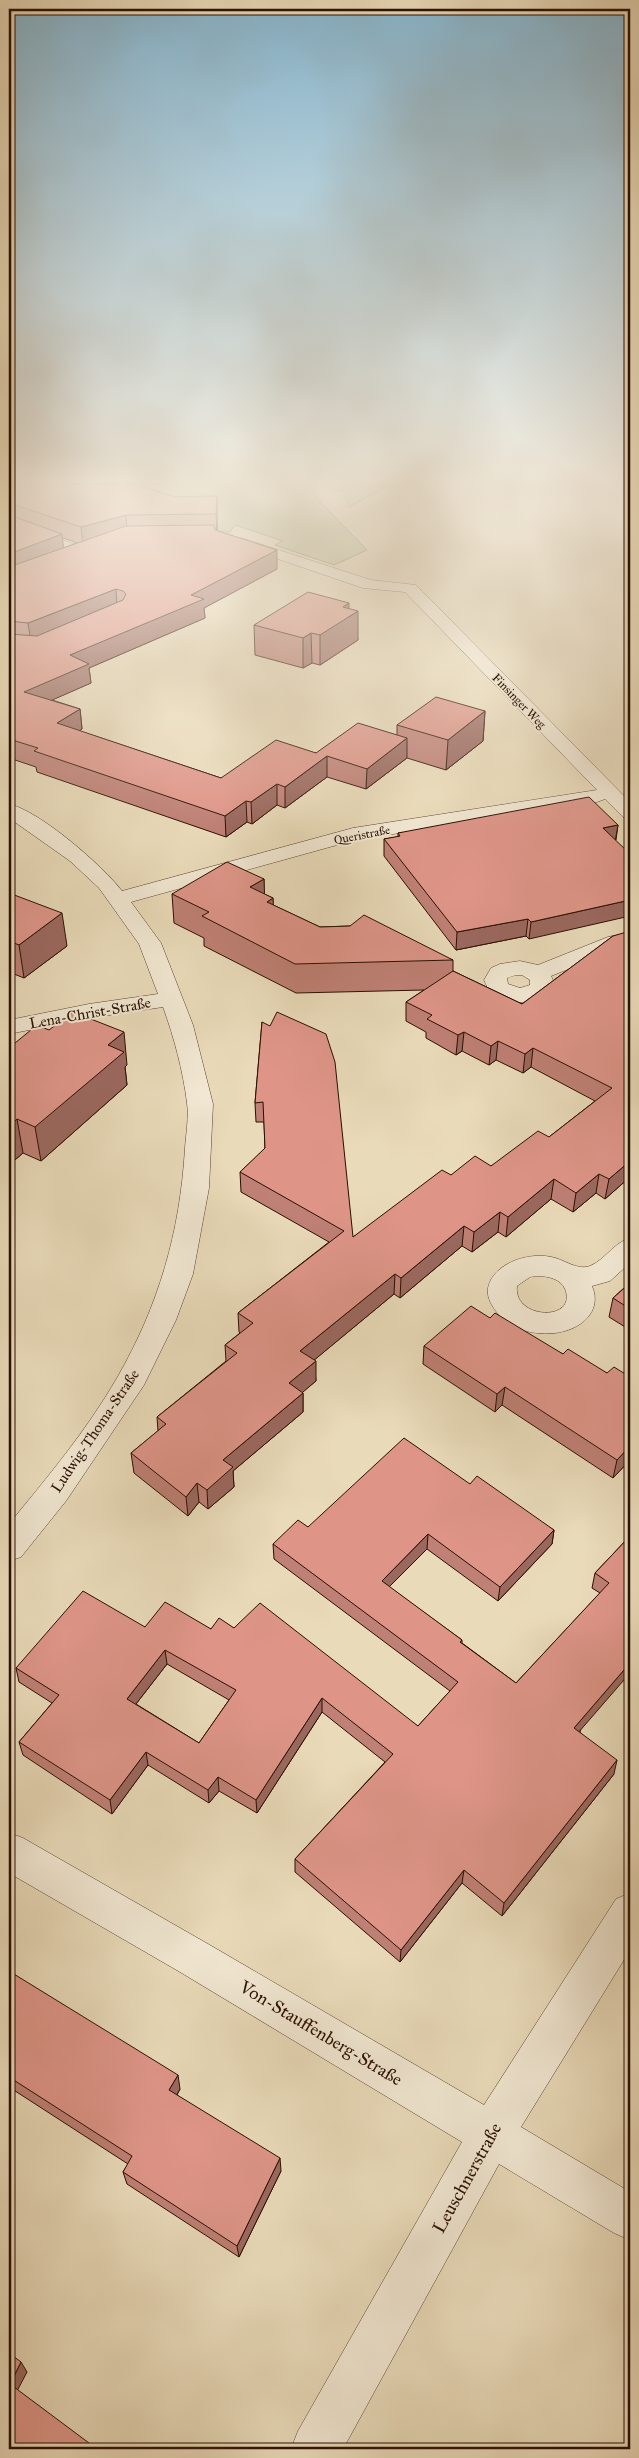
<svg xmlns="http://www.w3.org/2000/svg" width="639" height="2458" font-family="'IM FELL Great Primer',serif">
	<rect width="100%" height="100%" fill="#e9dab9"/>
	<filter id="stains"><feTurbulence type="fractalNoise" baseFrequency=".004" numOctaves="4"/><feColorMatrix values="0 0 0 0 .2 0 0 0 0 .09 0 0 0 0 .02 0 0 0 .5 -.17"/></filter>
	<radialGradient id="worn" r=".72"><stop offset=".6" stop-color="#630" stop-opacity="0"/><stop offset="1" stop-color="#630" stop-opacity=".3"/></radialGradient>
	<!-- green -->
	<g fill="#b1c193" stroke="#6e684a">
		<path d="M 9,484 L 308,484 L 321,503 L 367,550 L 334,565 L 275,545 L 283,541 L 235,525 L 230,532 L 200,531 Z"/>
		<path d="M 327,484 L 391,484 L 349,507 L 342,490 L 332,492 Z"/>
	</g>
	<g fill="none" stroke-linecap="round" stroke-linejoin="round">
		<defs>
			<g id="minor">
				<path d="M 9,521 L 87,549 L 90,552 L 87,555 L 77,555 L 9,530 Z"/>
				<path d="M 242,538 L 371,580 L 416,585 L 630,802 L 630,819 L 623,817 L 605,799 L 597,802 L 355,840 L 131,902 L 161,943 L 193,1025 L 213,1104 L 209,1188 L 193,1274 L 176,1320 L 144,1385 L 66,1501 L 21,1557 L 9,1561 L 9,1524 C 47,1478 87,1430 117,1378 C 159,1305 180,1232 185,1148 C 186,1134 189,1117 187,1103 C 183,1071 174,1037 163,1007 L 89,1018 L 9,1034 L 9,1020 L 89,1004 L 158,994 L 139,944 L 99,888 L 70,861 L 9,818 L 9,804 C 40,811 103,866 122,891 L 353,828 L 597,790 L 405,592 L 363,588 L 237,545 L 235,542 Z"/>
				<path d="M 630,933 L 630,947 L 621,948 L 551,976 L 553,980 L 553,988 C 541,1005 508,1007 492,993 C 488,990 486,984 484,980 L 491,968 L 500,964 L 520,961 L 538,965 L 608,937 ZM 516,975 L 522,975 L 530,980 L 530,985 L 520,988 L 508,984 L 507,978 Z"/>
				<path d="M 630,1238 L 630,1263 L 610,1281 L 592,1286 C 603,1312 580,1330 555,1333 C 537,1335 515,1331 502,1318 C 495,1311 486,1299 488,1288 C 493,1263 529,1252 551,1257 C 564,1259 577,1271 590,1266 C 605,1260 613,1243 630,1238 ZM 538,1276 C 548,1276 561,1279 565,1289 C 578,1322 513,1320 517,1286 L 530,1277 Z"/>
				<path d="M 9,1833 L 23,1838 L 208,1944 L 484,2105 L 616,1899 L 630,1893 L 630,1950 L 521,2127 L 630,2192 L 630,2240 L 614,2233 L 499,2164 L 343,2449 L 291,2449 L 298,2431 L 462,2142 L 180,1972 L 9,1873 Z"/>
			</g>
		</defs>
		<!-- minor casing -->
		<use href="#minor" stroke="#5a412e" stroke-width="1"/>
		<!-- minor -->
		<use href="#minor" fill="#f1e7d2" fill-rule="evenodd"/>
	</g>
	<!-- wall -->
	<g fill="#bf8075" stroke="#2a0e00" fill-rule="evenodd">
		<path d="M 9,484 L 135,484 L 174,497 L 217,496 L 217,530 L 277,569 L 204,608 L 205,618 L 89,668 L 91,683 L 52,700 L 80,709 L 82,729 L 80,731 L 221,778 L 316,753 L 397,735 L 397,725 L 485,711 L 483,741 L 446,770 L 407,758 L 366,789 L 327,777 L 285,808 L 277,805 L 252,824 L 247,822 L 226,837 L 37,772 L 36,767 L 9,758 ZM 62,538 L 66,539 L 77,543 L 63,548 Z"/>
		<path d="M 349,608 L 358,640 L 320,665 L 312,663 L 303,668 L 255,655 L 254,625 Z"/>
		<path d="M 618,825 L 616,840 L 529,939 L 526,936 L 456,950 L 384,856 L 384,839 L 398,837 L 398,833 Z"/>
		<path d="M 264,879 L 264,894 L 273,898 L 273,905 L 320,927 L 350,926 L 453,960 L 453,971 L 522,1004 L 613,936 L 630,1177 L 605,1199 L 596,1193 L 573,1212 L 551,1199 L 506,1237 L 498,1232 L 472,1252 L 462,1246 L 400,1298 L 394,1294 L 314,1360 L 316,1381 L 302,1392 L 303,1393 L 303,1412 L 233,1471 L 234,1487 L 208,1509 L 199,1502 L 188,1516 L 134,1473 L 131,1453 L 158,1431 L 157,1417 L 226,1361 L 225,1345 L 240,1333 L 239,1332 L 238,1313 L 329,1242 L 241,1192 L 240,1172 L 265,1149 L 264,1122 L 256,1122 L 255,1103 L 262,1022 L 353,1237 L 451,1175 L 491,1166 L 549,1137 L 595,1101 L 531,1067 L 523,1073 L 496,1060 L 489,1065 L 462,1051 L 456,1055 L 426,1038 L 426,1032 L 406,1021 L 406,1002 L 424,990 L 296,993 L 204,946 L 204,938 L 174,923 L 172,894 Z"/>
		<path d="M 9,893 L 67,946 L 24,978 L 9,972 Z"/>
		<path d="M 9,1048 L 127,1065 L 125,1067 L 127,1085 L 41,1161 L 23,1153 L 9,1165 Z"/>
		<path d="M 630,1268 L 630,1330 L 609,1317 L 613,1298 L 625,1287 L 629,1269 Z"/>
		<path d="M 490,1318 L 563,1354 L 607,1373 L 630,1460 L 613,1478 L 502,1405 L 495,1412 L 423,1364 L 424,1346 Z"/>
		<path d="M 470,1484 L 554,1530 L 552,1544 L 498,1601 L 427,1549 L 389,1587 L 462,1640 L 462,1643 L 516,1683 L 600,1593 L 592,1588 L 595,1573 L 630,1536 L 580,1732 L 614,1774 L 502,1916 L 462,1883 L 400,1962 L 295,1872 L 295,1859 L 385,1762 L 322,1712 L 257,1813 L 219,1791 L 209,1803 L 148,1765 L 112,1814 L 23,1755 L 19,1742 L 52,1703 L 19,1682 L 16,1668 L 145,1627 L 211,1629 L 234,1628 L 418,1726 L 450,1691 L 274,1559 L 273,1544 L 308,1527 ZM 167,1664 L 229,1700 L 199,1743 L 136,1704 Z"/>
		<path d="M 9,1971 L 180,2089 L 177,2095 L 281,2171 L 239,2257 L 127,2184 L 123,2172 L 128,2164 L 9,2087 Z"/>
	</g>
	<!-- shaded-wall -->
	<g fill="#9b685f" stroke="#2a0e00">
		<path d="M 217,496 L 217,531 L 216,514 Z"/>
		<path d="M 126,515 L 127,532 L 83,545 L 81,527 Z"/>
		<path d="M 62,534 L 64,552 L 9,573 L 9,554 Z"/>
		<path d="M 277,550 L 277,569 L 204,608 L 205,618 L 89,668 L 91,683 L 27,711 L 24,692 L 70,655 L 191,595 Z"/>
		<path d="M 116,589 L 117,607 L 31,642 L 28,623 Z"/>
		<path d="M 349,603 L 349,617 L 358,611 L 358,640 L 320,665 L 320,635 L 343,607 Z"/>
		<path d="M 311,633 L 312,663 L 303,668 L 303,638 Z"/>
		<path d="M 80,709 L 82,729 L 59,744 L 57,723 Z"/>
		<path d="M 485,711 L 483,741 L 446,770 L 448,740 Z"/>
		<path d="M 407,738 L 407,758 L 366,789 L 367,769 Z"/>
		<path d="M 327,756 L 327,777 L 285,808 L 285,787 Z"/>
		<path d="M 277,784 L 277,805 L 252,824 L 251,802 Z"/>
		<path d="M 246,801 L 247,822 L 226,837 L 225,816 Z"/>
		<path d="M 618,825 L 615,842 L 603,828 Z"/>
		<path d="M 264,879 L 265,908 L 250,887 Z"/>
		<path d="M 273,898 L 274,927 L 267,902 Z"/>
		<path d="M 630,900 L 630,916 L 529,939 L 531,922 Z"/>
		<path d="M 62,913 L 67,946 L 24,978 L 19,945 Z"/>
		<path d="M 528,919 L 526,936 L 456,950 L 457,932 Z"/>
		<path d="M 124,1032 L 127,1065 L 125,1067 L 127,1085 L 41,1161 L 35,1127 L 108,1045 Z"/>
		<path d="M 464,1032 L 462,1051 L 456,1055 L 458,1035 Z"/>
		<path d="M 498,1041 L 496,1060 L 489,1065 L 491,1046 Z"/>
		<path d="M 533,1048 L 531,1067 L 523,1073 L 525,1054 Z"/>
		<path d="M 17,1119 L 23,1153 L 9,1165 L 9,1126 Z"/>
		<path d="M 630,1161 L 630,1177 L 605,1199 L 609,1179 Z"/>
		<path d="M 599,1174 L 596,1193 L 573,1212 L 576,1193 Z"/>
		<path d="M 554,1179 L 551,1199 L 506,1237 L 508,1217 Z"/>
		<path d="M 500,1212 L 498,1232 L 472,1252 L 474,1232 Z"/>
		<path d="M 464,1226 L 462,1246 L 400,1298 L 401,1278 Z"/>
		<path d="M 395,1274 L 394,1294 L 301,1371 L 300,1351 Z"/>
		<path d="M 316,1361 L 316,1381 L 290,1403 L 289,1383 Z"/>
		<path d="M 505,1387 L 502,1405 L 495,1412 L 497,1394 Z"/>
		<path d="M 303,1393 L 303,1412 L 233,1471 L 234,1487 L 208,1509 L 207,1490 L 223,1460 Z"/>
		<path d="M 630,1446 L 630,1460 L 613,1478 L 617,1460 Z"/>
		<path d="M 197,1483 L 199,1502 L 188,1516 L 186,1497 Z"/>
		<path d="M 554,1530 L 552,1544 L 498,1601 L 500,1587 Z"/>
		<path d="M 428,1534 L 427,1549 L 381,1595 L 382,1581 Z"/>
		<path d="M 165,1650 L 167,1664 L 129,1713 L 127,1699 Z"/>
		<path d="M 630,1663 L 630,1673 L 571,1741 L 574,1728 Z"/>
		<path d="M 322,1698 L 322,1712 L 257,1813 L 256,1800 Z"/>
		<path d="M 146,1752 L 148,1765 L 112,1814 L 110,1800 Z"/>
		<path d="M 617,1760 L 614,1774 L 502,1916 L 504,1903 Z"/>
		<path d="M 218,1777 L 219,1791 L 209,1803 L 208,1790 Z"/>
		<path d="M 464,1870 L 462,1883 L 400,1962 L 401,1950 Z"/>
		<path d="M 178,2075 L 180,2089 L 172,2103 L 169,2090 Z"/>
		<path d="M 280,2158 L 281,2171 L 239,2257 L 237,2246 Z"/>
		<path d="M 21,2362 L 27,2372 L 16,2393 L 10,2384 Z"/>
	</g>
	<!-- building -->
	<g fill="#de9588" stroke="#2a0e00" fill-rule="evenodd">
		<path d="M 15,484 L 135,484 L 174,497 L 217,496 L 216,514 L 126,515 L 81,527 L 9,503 L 9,489 L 16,487 Z"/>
		<path d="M 9,515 L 62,534 L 9,554 Z"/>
		<path d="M 214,525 L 215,530 L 277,550 L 191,595 L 204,599 L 70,655 L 89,664 L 24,692 L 80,709 L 57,723 L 221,778 L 276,740 L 316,753 L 358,723 L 407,738 L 367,769 L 327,756 L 285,787 L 277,784 L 251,802 L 246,801 L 225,816 L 34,751 L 38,748 L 9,739 L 9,634 L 37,636 L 123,600 L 126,594 L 123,591 L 116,589 L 28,623 L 9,621 L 9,567 L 126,526 Z"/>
		<path d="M 308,592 L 349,603 L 343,607 L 358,611 L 320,635 L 311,633 L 303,638 L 254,625 Z"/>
		<path d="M 436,697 L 485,711 L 448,740 L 397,725 Z"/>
		<path d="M 589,797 L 618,825 L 603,828 L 630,854 L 630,900 L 531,922 L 528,919 L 457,932 L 384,839 L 400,836 L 398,833 Z"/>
		<path d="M 227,862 L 264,879 L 250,887 L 273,898 L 267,902 L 320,927 L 350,926 L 364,915 L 453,960 L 295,964 L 202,916 L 209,912 L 172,894 Z"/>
		<path d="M 9,893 L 62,913 L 19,945 L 9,941 Z"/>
		<path d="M 630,931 L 630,1161 L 609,1179 L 599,1174 L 576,1193 L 554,1179 L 508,1217 L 500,1212 L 474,1232 L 464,1226 L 401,1278 L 395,1274 L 300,1351 L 316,1361 L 289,1383 L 303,1393 L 223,1460 L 233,1467 L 207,1490 L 197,1483 L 186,1497 L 131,1453 L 166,1424 L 157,1417 L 237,1353 L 225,1345 L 253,1323 L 238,1313 L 344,1231 L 240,1172 L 265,1148 L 263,1102 L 255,1103 L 262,1022 L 270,1026 L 277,1012 L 326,1034 L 335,1062 L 353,1237 L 442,1170 L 451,1175 L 475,1156 L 491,1166 L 538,1131 L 549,1137 L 612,1088 L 533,1048 L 525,1054 L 498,1041 L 491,1046 L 464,1032 L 458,1035 L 427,1019 L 432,1015 L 406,1002 L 453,971 L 522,1004 L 613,936 Z"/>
		<path d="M 73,1012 L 124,1032 L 108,1045 L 124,1052 L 35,1127 L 17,1119 L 9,1126 L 9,1048 L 37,1025 L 49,1030 Z"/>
		<path d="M 630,1283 L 630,1309 L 613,1298 Z"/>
		<path d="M 471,1306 L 490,1318 L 495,1313 L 563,1354 L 568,1349 L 607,1373 L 614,1367 L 630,1377 L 630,1446 L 617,1460 L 505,1387 L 497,1394 L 424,1346 Z"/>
		<path d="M 404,1438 L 470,1484 L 477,1476 L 554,1530 L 500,1587 L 428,1534 L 382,1581 L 462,1640 L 460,1642 L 516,1683 L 609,1583 L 595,1573 L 630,1536 L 630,1663 L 574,1728 L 617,1760 L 504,1903 L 464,1870 L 401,1950 L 295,1859 L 393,1754 L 322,1698 L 256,1800 L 218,1777 L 208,1790 L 146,1752 L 110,1800 L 19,1742 L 59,1695 L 16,1668 L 83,1591 L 145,1627 L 165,1602 L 211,1629 L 219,1618 L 234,1628 L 260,1603 L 418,1726 L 458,1682 L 273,1544 L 298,1520 L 308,1527 ZM 165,1650 L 236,1690 L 199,1743 L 127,1699 Z"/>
		<path d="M 9,1971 L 178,2075 L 169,2090 L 280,2158 L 237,2246 L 123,2172 L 132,2156 L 9,2077 Z"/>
		<path d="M 9,2353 L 21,2362 L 10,2384 L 97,2449 L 9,2449 Z"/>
	</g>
	<!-- sky -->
	<linearGradient id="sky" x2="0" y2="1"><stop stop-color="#87b7d1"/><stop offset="0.58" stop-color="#f5eee0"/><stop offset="1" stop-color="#f5eee0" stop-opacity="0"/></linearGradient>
	<rect width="639" height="828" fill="url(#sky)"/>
	<g text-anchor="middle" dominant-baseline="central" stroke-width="4" stroke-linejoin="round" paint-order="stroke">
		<!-- far-street labels -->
		<g font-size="12" fill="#2a0e00" stroke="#f1e7d2">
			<text transform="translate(519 701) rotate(46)">Finsinger Weg</text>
			<text transform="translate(362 835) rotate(-11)">Queristraße</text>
		</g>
		<!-- street labels -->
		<g font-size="15" fill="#2a0e00" stroke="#f1e7d2">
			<text transform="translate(90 1013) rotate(-10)">Lena-Christ-Straße</text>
			<text transform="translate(95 1431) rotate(-56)">Ludwig-Thoma-Straße</text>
		</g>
		<!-- near-street labels -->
		<g font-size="18" fill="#2a0e00" stroke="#f1e7d2">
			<text transform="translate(321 2033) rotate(31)">Von-Stauffenberg-Straße</text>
			<text transform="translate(467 2178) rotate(-61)">Leuschnerstraße</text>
		</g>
	</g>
	<!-- margin -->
	<rect width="639" height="2458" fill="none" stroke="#e9dab9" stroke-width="30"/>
	<rect x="10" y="10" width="619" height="2438" fill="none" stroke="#2a0e00" stroke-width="2.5"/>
	<rect x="15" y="15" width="609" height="2428" fill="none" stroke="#2a0e00"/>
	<rect width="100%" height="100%" filter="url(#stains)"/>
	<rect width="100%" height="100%" fill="url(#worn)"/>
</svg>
